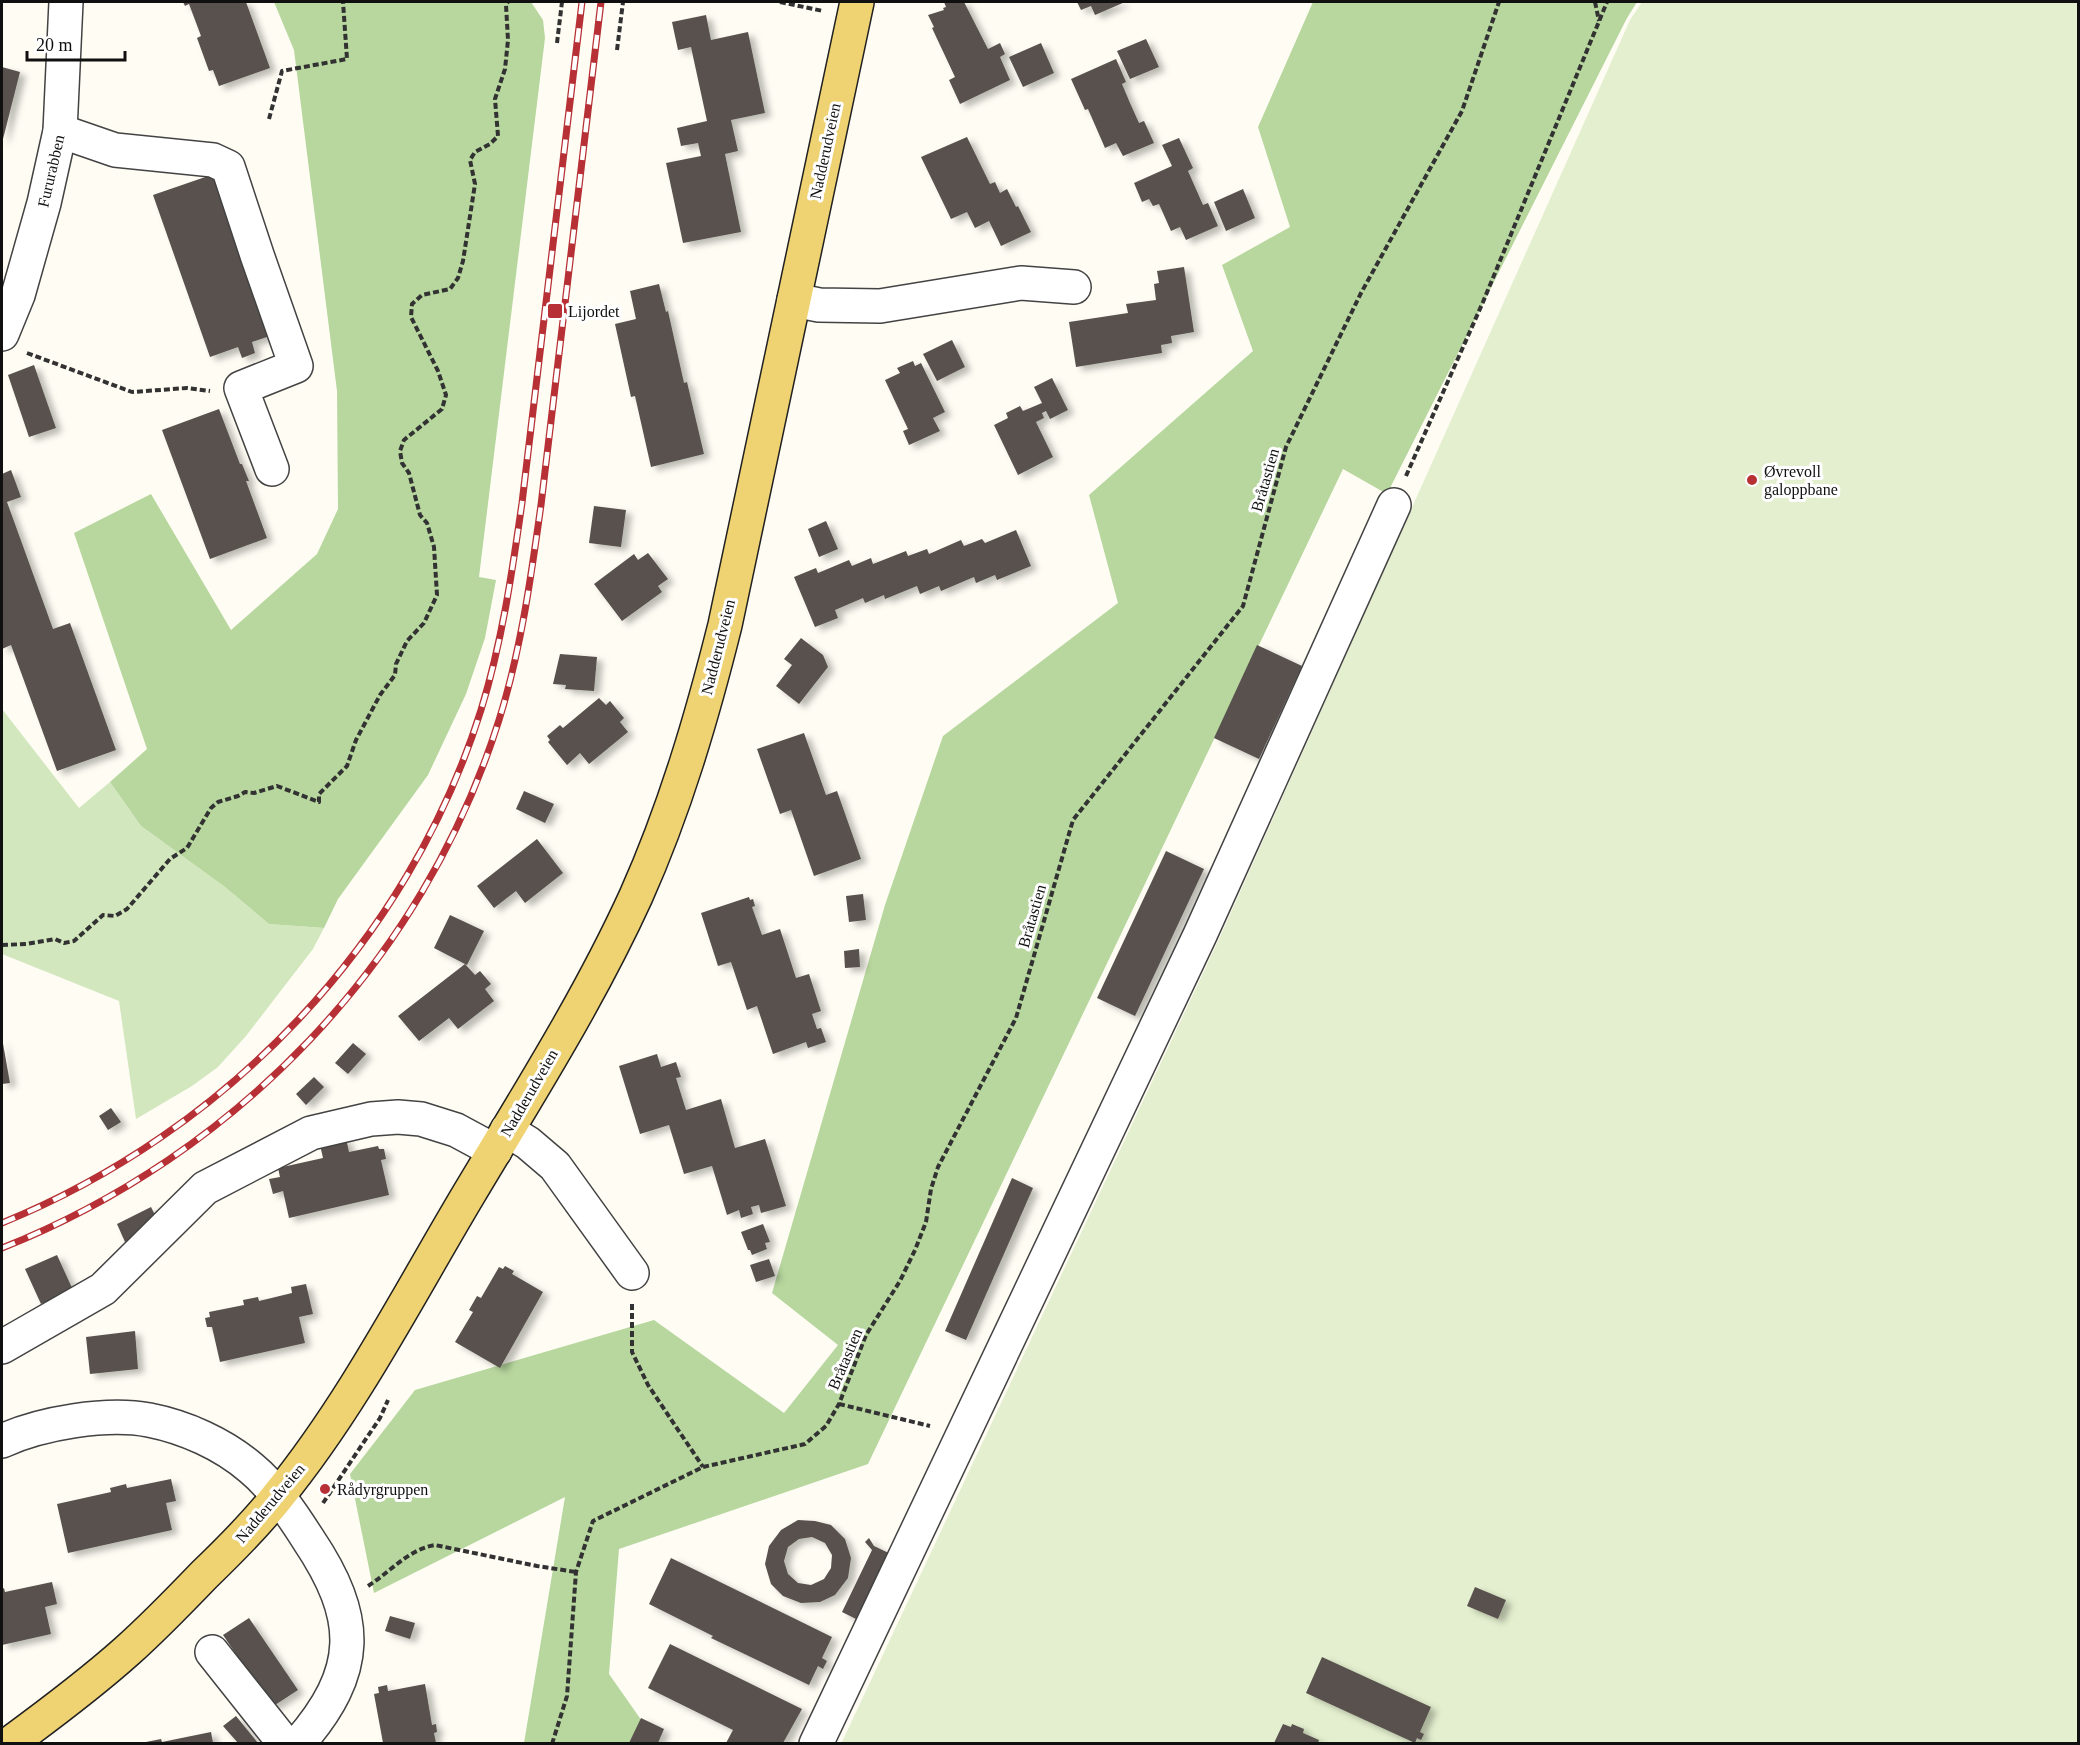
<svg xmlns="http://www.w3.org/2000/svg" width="2080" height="1745" font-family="Georgia,serif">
	<defs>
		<filter id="shadow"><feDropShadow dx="6" dy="4" stdDeviation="3" flood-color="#0004"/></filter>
	</defs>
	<rect width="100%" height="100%" fill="#fefcf3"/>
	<!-- green -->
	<path fill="#d3e7be" d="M 2,709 L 79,808 L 110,782 L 141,826 L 225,887 L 269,924 L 324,928 L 313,949 L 246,1036 L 218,1067 L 192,1086 L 136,1119 L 119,1001 L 2,954 Z"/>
	<!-- forest -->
	<g fill="#b7d79e">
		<path d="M 274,2 L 531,2 L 543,20 L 545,38 L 479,577 L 496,580 L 485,638 L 466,694 L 428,775 L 338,899 L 324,928 L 269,924 L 225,887 L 141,826 L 110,782 L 147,749 L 74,533 L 151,494 L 231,630 L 317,554 L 338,509 L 337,391 L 294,50 Z"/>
		<path d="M 1313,2 L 1637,2 L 1627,18 L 1387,494 L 1343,469 L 868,1464 L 619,1549 L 609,1674 L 644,1724 L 634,1743 L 524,1743 L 565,1497 L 374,1593 L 350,1474 L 415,1390 L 654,1320 L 784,1413 L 838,1345 L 772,1293 L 885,905 L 943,736 L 1118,603 L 1089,495 L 1253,351 L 1222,265 L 1290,227 L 1258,127 Z"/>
	</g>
	<!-- pitch -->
	<path fill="#e4efcf" d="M 1642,2 L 2078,2 L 2078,1743 L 841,1744 L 1219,939 L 1630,20 Z"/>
	<!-- building -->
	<g fill="#58514d" fill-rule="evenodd" filter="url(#shadow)">
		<path d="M 183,2 L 246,2 L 270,68 L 219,86 L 213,70 L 209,71 L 197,38 L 201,36 L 189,4 L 185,6 Z"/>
		<path d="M 944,2 L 964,2 L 988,49 L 1000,43 L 1005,54 L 1000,57 L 1010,80 L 960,104 L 949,80 L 955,77 L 932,28 L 934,27 L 928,15 L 944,10 L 943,8 L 946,7 Z"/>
		<path d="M 1077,2 L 1125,2 L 1095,15 L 1091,6 L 1081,10 Z"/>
		<path d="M 706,15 L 711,40 L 748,32 L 765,113 L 731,120 L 738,151 L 725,154 L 741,232 L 683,243 L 666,163 L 701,156 L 698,143 L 681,146 L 677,128 L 707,121 L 691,47 L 678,50 L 672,22 Z"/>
		<path d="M 1146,39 L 1159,67 L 1130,79 L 1117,51 Z"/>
		<path d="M 1041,43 L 1054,73 L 1023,87 L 1009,57 Z"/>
		<path d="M 1116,59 L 1126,82 L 1122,84 L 1130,103 L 1139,123 L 1144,121 L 1154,143 L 1123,156 L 1116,143 L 1105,148 L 1088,109 L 1085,110 L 1071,79 Z"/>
		<path d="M 2,67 L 20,72 L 2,143 Z"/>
		<path d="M 967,137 L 990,184 L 995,182 L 1000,193 L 1007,189 L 1016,207 L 1018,206 L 1031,232 L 1001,246 L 989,221 L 975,228 L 967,212 L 951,219 L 921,157 Z"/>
		<path d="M 1179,138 L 1193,168 L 1188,171 L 1203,205 L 1208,203 L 1218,226 L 1186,240 L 1180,227 L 1171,231 L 1159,204 L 1153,206 L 1149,199 L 1142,202 L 1134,183 L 1172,166 L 1162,145 Z"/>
		<path d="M 214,174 L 270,336 L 252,342 L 255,353 L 242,358 L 238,347 L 210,357 L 153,195 Z"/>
		<path d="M 1243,189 L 1255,218 L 1226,231 L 1214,202 Z"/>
		<path d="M 1184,267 L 1194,332 L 1171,336 L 1172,343 L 1161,345 L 1162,353 L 1076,367 L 1069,322 L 1128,313 L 1126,304 L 1156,300 L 1154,284 L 1159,283 L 1157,271 Z"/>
		<path d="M 659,284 L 666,312 L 668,311 L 684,383 L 687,382 L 704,454 L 651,467 L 635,396 L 631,397 L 615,324 L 636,319 L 630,291 Z"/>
		<path d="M 952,340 L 965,367 L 937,381 L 923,354 Z"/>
		<path d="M 913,361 L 915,366 L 921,363 L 945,412 L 933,418 L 940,431 L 909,445 L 903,431 L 908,429 L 885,380 L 900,373 L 897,368 Z"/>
		<path d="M 34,365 L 56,428 L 29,437 L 8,375 Z"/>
		<path d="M 1052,378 L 1068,410 L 1050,419 L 1046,411 L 1042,413 L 1044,418 L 1036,422 L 1053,457 L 1018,475 L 994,425 L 1008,418 L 1006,413 L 1020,406 L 1023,411 L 1042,403 L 1034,387 Z"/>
		<path d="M 219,409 L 240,464 L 242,464 L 249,481 L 246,481 L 267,538 L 210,559 L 162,430 Z"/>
		<path d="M 11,470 L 21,497 L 7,502 L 53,629 L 70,623 L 116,750 L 57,771 L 11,645 L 2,649 L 2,474 Z"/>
		<path d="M 594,506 L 626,510 L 621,547 L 589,543 Z"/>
		<path d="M 826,521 L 838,549 L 819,557 L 808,529 Z"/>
		<path d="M 1016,530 L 1031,566 L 997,580 L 995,575 L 976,583 L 974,577 L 941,591 L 939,586 L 920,594 L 917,586 L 885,599 L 884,595 L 865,603 L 863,598 L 835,610 L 838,618 L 815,627 L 794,577 L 816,568 L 818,573 L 849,560 L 852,566 L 871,558 L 873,564 L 906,551 L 908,556 L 927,549 L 929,554 L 961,540 L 964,546 L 982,539 L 985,543 Z"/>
		<path d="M 648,553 L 668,579 L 658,586 L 662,592 L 622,621 L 594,584 L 634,554 L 638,560 Z"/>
		<path d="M 801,638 L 823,655 L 828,667 L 799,704 L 776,686 L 792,665 L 784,659 Z"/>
		<path d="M 1257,645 L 1302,666 L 1259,759 L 1214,738 Z"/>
		<path d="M 560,654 L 597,657 L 594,691 L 565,689 L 566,685 L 553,684 Z"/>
		<path d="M 599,698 L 606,705 L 610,701 L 624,718 L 620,722 L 628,732 L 589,764 L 580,753 L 567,765 L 548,742 L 550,740 L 547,736 L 560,725 L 563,728 Z"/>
		<path d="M 804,733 L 826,795 L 837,791 L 861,859 L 814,876 L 791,810 L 780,814 L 757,749 Z"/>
		<path d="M 524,791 L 554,804 L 545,823 L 516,809 Z"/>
		<path d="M 537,839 L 563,873 L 525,903 L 516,891 L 494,908 L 477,886 Z"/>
		<path d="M 1166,851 L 1204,869 L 1135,1016 L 1097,998 Z"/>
		<path d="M 863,894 L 866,920 L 849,922 L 846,896 Z"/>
		<path d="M 749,897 L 750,900 L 753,899 L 755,906 L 752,907 L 762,935 L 780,929 L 796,978 L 809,974 L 821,1011 L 812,1014 L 817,1029 L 821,1028 L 826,1042 L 808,1048 L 806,1042 L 773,1054 L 757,1006 L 747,1010 L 731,962 L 718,966 L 701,913 Z"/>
		<path d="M 450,915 L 484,931 L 467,965 L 465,964 L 475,975 L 480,971 L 491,984 L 485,989 L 494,1001 L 458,1029 L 449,1018 L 419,1041 L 398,1016 L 465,964 L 434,948 Z"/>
		<path d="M 859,949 L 860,967 L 845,968 L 844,951 Z"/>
		<path d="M 2,1038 L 10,1083 L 2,1084 Z"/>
		<path d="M 353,1043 L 366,1054 L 348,1074 L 335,1063 Z"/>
		<path d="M 657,1054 L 661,1067 L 676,1062 L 681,1077 L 676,1078 L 686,1110 L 721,1099 L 735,1148 L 765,1139 L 786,1206 L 761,1213 L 759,1205 L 751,1207 L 753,1214 L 741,1218 L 739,1210 L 727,1215 L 712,1166 L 684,1174 L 669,1125 L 640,1134 L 619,1066 Z"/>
		<path d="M 314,1077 L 324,1087 L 306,1105 L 296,1094 Z"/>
		<path d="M 111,1108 L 121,1122 L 108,1130 L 99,1116 Z"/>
		<path d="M 346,1138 L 349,1152 L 378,1146 L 379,1149 L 384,1149 L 386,1159 L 381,1160 L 389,1195 L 289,1218 L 283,1191 L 273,1194 L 269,1179 L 280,1177 L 278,1168 L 323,1158 L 320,1145 Z"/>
		<path d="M 1012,1178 L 1033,1188 L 966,1340 L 945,1331 Z"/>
		<path d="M 151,1207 L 160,1225 L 125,1242 L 117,1224 Z"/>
		<path d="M 763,1224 L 770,1242 L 765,1243 L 767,1249 L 752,1255 L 750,1250 L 748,1250 L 741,1232 Z"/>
		<path d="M 57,1255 L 73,1290 L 41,1304 L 25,1269 Z"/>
		<path d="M 769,1259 L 775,1276 L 756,1282 L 750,1265 Z"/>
		<path d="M 505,1266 L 514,1271 L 512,1274 L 543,1292 L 500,1368 L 455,1342 L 473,1312 L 469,1310 L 477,1296 L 481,1298 L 499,1267 L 503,1269 Z"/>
		<path d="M 306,1284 L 313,1314 L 299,1317 L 305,1343 L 220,1362 L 212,1327 L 207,1327 L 205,1318 L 210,1317 L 209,1312 L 244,1305 L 243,1300 L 258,1297 L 259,1301 L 292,1293 L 291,1287 Z"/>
		<path d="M 135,1331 L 138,1369 L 90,1374 L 86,1337 Z"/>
		<path d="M 171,1479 L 176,1501 L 166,1503 L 172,1530 L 68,1553 L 57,1504 L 111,1492 L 110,1488 L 126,1484 L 127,1488 Z"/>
		<path d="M 798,1520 L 815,1521 L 831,1525 L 845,1539 L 851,1558 L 848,1578 L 835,1595 L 820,1602 L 801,1603 L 783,1596 L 771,1584 L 765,1564 L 769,1546 L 781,1530 ZM 812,1537 L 825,1543 L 832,1555 L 831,1568 L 824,1579 L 811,1585 L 798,1583 L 788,1574 L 784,1561 L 788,1547 L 799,1539 Z"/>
		<path d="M 869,1538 L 874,1546 L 895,1556 L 862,1622 L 842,1612 L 872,1550 L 865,1542 Z"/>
		<path d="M 671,1558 L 832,1637 L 822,1658 L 827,1661 L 823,1669 L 818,1666 L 809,1685 L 711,1638 L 713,1636 L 649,1604 Z"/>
		<path d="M 52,1582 L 57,1604 L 45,1607 L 51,1634 L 2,1645 L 2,1589 L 4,1588 L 5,1592 Z"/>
		<path d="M 1475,1587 L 1506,1600 L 1498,1619 L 1467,1606 Z"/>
		<path d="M 390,1616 L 415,1623 L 410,1639 L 385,1631 Z"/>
		<path d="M 249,1618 L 298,1690 L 272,1707 L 223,1635 Z"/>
		<path d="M 670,1644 L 802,1709 L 783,1743 L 726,1743 L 733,1730 L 648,1688 Z"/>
		<path d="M 1322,1657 L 1431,1707 L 1420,1732 L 1424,1734 L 1421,1740 L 1417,1738 L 1415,1743 L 1306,1693 Z"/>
		<path d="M 425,1684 L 432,1725 L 436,1724 L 437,1732 L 434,1733 L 436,1743 L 383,1743 L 374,1694 L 379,1693 L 378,1687 L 387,1685 L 388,1691 Z"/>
		<path d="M 236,1716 L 258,1743 L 238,1743 L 223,1726 Z"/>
		<path d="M 641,1718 L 664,1729 L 658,1743 L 629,1743 Z"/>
		<path d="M 1283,1724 L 1291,1727 L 1292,1724 L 1304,1729 L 1303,1733 L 1319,1740 L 1318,1743 L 1274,1743 Z"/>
		<path d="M 211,1732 L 213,1743 L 141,1743 L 161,1739 L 162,1742 Z"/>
	</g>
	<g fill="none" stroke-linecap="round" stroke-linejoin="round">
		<defs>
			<g id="minor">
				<path d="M 60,131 L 115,150 L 213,160 L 228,167 L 257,255 L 296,366 L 241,388 L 272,469"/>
				<path d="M 794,300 L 819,305 L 880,306 L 1021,283 L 1074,287"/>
				<path d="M 2,334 L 18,295 L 44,203 L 60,131 L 66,2"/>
				<path d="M 507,1130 L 528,1143 L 555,1166 L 632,1273"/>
				<path d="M 2,1347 L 103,1289 L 205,1188 L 311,1133 L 371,1119 L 398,1117 L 421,1119 L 456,1130 L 495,1151"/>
				<path d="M 2,1441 C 41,1423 107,1412 149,1420 C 185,1427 223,1444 251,1468 C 274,1487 292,1514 308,1539 C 361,1618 362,1671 298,1744"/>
				<path d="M 212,1652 L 285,1744"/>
				<path d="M 816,1744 L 1200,935 L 1394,505"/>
			</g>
			<path id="major" d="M 9,1744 C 50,1714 90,1684 127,1651 C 154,1627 179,1601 204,1575 C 230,1550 256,1524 278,1496 C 353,1404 409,1294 470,1192 C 528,1095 589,999 636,896 C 675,809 702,717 725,625 L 857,2"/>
		</defs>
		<!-- minor casing -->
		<use href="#minor" stroke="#434343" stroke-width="36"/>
		<!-- major casing -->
		<use href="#major" stroke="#212121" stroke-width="36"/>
		<!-- path -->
		<g stroke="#323232" stroke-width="4" stroke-dasharray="6 3" stroke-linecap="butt">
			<path d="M 780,2 L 823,11"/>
			<path d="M 1595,2 L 1599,21"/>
			<path d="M 557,43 L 562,2"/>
			<path d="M 617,50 L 623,2"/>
			<path d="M 269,119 L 282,71 L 347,59 L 343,2"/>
			<path d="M 27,353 L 132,392 L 187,388 L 210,391"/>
			<path d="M 1406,476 L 1483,302 L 1607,2"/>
			<path d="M 2,945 L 26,944 L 55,939 L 64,943 L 74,941 L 103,915 L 115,916 L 127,909 L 170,859 L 187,848 L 211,808 L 218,802 L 238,796 L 245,792 L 254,793 L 277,786 L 319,802 L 319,794 L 347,766 L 356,740 L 380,695 L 395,675 L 396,664 L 407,641 L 424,623 L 437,595 L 434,547 L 427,523 L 420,515 L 409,473 L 402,463 L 400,451 L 404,440 L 442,409 L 446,395 L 438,371 L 411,317 L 412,304 L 422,295 L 450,289 L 458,278 L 463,261 L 475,184 L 470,160 L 475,152 L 490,144 L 498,136 L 495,99 L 505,69 L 508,40 L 506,5 L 508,2"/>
			<path d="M 632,1304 L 632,1352 L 648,1385 L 703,1467"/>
			<path d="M 839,1404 L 930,1426"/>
			<path d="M 323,1503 L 380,1418 L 388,1400"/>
			<path d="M 368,1586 C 390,1572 409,1549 435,1545 L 537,1566 L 576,1572"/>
			<path d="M 552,1744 L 567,1696 L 576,1572 L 593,1521 L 703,1467 L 805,1444 L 826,1426 L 839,1404 L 866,1335 L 900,1281 L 915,1250 L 926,1222 L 931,1189 L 938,1167 L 1016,1018 L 1073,820 L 1243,606 L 1286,447 L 1361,293 L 1462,111 L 1499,2"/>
		</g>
		<!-- minor -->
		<use href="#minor" stroke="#fff" stroke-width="33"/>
		<!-- major -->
		<use href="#major" stroke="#efd272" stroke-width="33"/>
		<defs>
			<g id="rail">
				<path d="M 2,1223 C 226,1132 408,943 481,710 C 502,642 512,573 522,503 L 582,2"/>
				<path d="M 2,1248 C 236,1155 423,962 499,720 C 521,650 531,577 541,505 L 601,2"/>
			</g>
		</defs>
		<!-- rail casing -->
		<use href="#rail" stroke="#b73035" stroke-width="7"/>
		<!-- rail -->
		<use href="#rail" stroke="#fff" stroke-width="4.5" stroke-dasharray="14" stroke-linecap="butt"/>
	</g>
	<!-- markers -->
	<g fill="#b73035" stroke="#fff" stroke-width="2">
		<rect x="547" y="303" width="16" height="16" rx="3"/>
		<circle cx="1752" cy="480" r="6"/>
		<circle cx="325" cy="1489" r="6"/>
	</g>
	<g text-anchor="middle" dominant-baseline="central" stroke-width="6" stroke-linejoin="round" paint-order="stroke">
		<!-- street labels -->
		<g font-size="16" fill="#101010" stroke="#fff">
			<text transform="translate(825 151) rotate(-78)">Nadderudveien</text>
			<text transform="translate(51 171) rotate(-77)">Fururabben</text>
			<text transform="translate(1265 480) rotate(-74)">Bråtastien</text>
			<text transform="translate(718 647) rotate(-76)">Nadderudveien</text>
			<text transform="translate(1032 916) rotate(-74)">Bråtastien</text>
			<text transform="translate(529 1093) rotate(-60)">Nadderudveien</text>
			<text transform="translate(845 1359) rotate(-67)">Bråtastien</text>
			<text transform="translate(270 1503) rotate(-50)">Nadderudveien</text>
		</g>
		<!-- poi labels -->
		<g font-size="16" fill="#101010" stroke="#fff" text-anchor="start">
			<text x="568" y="311">Lijordet</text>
			<text x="1764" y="471">Øvrevoll<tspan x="1764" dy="18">galoppbane</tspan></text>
			<text x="337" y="1489">Rådyrgruppen</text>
		</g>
	</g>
	<!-- border -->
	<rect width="2080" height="1745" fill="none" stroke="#101010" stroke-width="6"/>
	<!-- scale -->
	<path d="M27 51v9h98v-9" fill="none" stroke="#101010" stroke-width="3"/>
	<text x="36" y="51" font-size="18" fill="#101010" stroke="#ffffff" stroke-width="4.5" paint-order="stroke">20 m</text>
</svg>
